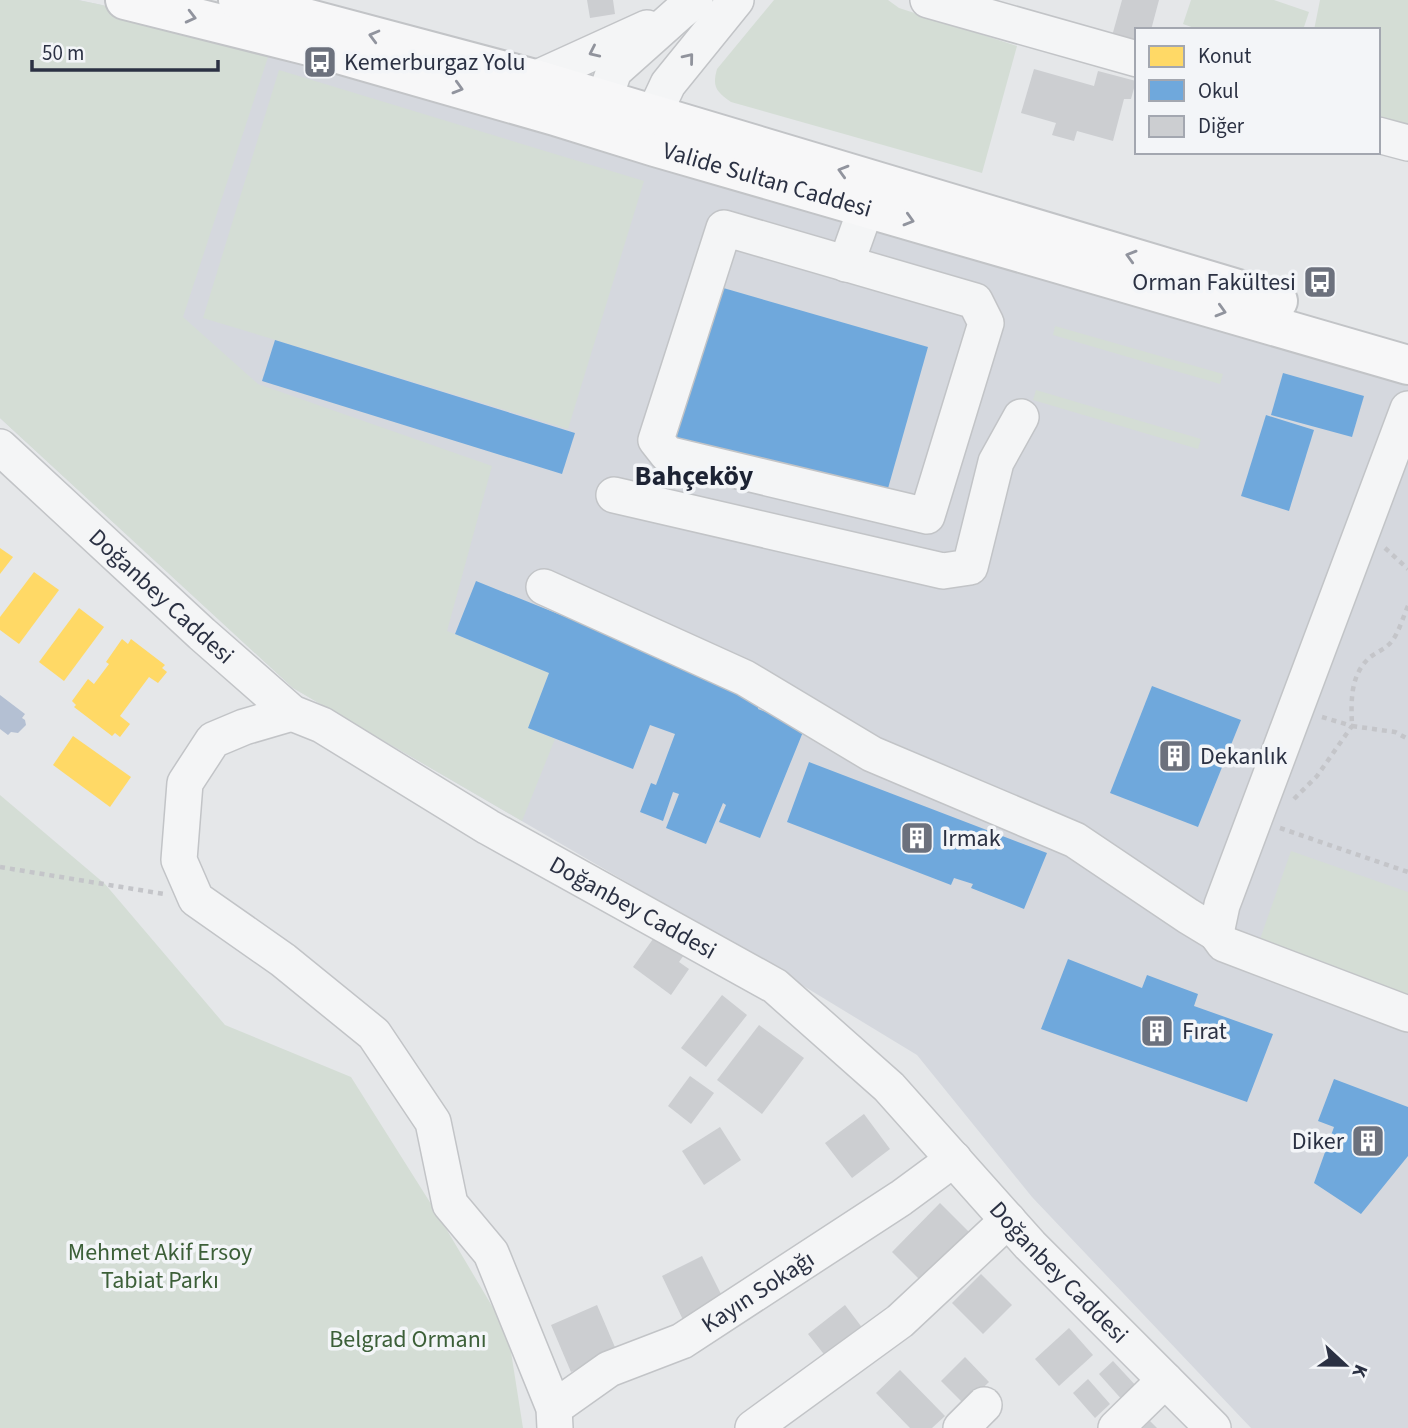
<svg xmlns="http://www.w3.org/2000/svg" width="1408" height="1428" font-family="'Source Sans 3',sans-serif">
	<rect width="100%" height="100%" fill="#e5e7e9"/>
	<!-- built -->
	<path fill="#d5d8de" d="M 0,0 L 78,0 L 102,5 L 652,166 L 1408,374 L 1408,1428 L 1251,1428 L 1032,1197 L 917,1055 L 759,959 L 293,688 L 0,418 Z"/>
	<!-- green -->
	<g fill="#d4ddd5">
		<path d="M 0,0 L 78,0 L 102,5 L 269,54 L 183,317 L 258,384 L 492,466 L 447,631 L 549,673 L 528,728 L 555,739 L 522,821 L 293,688 L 0,418 Z"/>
		<path d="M 774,0 L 888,0 L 899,8 L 1017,46 L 982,173 L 731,102 C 716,91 712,87 717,69 Z"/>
		<path d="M 1191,0 L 1274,0 L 1309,12 L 1303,30 L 1200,30 L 1183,24 Z"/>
		<path d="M 1320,0 L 1408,0 L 1408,128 L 1378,122 L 1378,30 L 1314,30 Z"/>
		<path d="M 279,70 L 644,181 L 568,429 L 203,318 Z"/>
		<path d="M 1055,326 L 1223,374 L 1220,384 L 1053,335 Z"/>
		<path d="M 1036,390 L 1201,439 L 1198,449 L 1033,400 Z"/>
		<path d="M 0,795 L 105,884 L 225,1025 L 351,1077 L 438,1215 L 508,1333 L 523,1428 L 0,1428 Z"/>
		<path d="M 1291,851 L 1408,892 L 1408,998 L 1258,945 Z"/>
	</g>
	<!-- water -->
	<path fill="#b4c0d3" d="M 0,695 L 25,714 L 22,718 L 25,720 L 26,725 L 18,733 L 11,732 L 8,735 L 0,729 Z"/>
	<!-- homes -->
	<g fill="#ffd966">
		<path d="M 0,548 L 13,557 L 0,574 Z"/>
		<path d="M 34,572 L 59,590 L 19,644 L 0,630 L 0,617 Z"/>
		<path d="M 79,608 L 104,627 L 64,681 L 39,662 Z"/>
		<path d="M 122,639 L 128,644 L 131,639 L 165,665 L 162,668 L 167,672 L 158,683 L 149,677 L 120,716 L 130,724 L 120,737 L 115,733 L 112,736 L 74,707 L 76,705 L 72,701 L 88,679 L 94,684 L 109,664 L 106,662 Z"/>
		<path d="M 73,736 L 131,777 L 110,807 L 53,765 Z"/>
	</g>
	<!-- schools -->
	<g fill="#6fa8dc">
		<path d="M 713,285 L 928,347 L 885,499 L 673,439 Z"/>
		<path d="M 275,340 L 575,433 L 562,474 L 262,381 Z"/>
		<path d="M 1283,373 L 1364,396 L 1352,437 L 1271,415 Z"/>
		<path d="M 1266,415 L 1314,430 L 1289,511 L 1241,496 Z"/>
		<path d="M 476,581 L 762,696 L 758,709 L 805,727 L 760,838 L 719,822 L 726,805 L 723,803 L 706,844 L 666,828 L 679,794 L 673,792 L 663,821 L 640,812 L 651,783 L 656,785 L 675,734 L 650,725 L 633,769 L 528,728 L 549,673 L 455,634 Z"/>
		<path d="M 1152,686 L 1241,720 L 1198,827 L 1110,793 Z"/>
		<path d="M 809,762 L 1047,853 L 1024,909 L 971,888 L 973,884 L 954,878 L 951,885 L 787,822 Z"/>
		<path d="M 1068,959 L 1142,988 L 1147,975 L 1198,994 L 1194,1006 L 1273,1034 L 1247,1102 L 1041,1029 Z"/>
		<path d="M 1334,1079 L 1408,1107 L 1408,1156 L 1361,1214 L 1314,1183 L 1334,1127 L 1318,1121 Z"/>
	</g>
	<!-- building -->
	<g fill="#ccced1">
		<path d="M 587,0 L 613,0 L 615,14 L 590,18 Z"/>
		<path d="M 1122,0 L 1159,0 L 1151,30 L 1137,30 L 1137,43 L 1112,36 Z"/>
		<path d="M 1034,69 L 1094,86 L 1098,71 L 1136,81 L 1131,99 L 1124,99 L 1113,141 L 1077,131 L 1074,141 L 1052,135 L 1056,123 L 1021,113 Z"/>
		<path d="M 658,932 L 686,952 L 679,962 L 689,969 L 671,995 L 633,967 Z"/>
		<path d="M 722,995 L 747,1015 L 706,1067 L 681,1048 Z"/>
		<path d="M 759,1025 L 804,1058 L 762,1114 L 717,1080 Z"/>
		<path d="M 690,1076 L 714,1093 L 691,1124 L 668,1106 Z"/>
		<path d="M 864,1114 L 890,1149 L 852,1178 L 825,1143 Z"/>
		<path d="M 720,1127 L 741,1160 L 704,1185 L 682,1151 Z"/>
		<path d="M 940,1203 L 979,1242 L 931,1291 L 892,1252 Z"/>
		<path d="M 702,1256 L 726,1304 L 685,1324 L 662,1276 Z"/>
		<path d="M 981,1274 L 1012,1305 L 983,1334 L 952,1303 Z"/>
		<path d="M 597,1305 L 617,1352 L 571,1372 L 551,1325 Z"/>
		<path d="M 845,1305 L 870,1338 L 834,1367 L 808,1334 Z"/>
		<path d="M 1069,1328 L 1093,1355 L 1059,1386 L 1035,1359 Z"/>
		<path d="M 965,1357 L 989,1382 L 965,1405 L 941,1381 Z"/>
		<path d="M 1113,1361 L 1138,1388 L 1124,1402 L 1099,1374 Z"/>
		<path d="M 900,1370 L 945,1416 L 932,1428 L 910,1428 L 876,1393 Z"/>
		<path d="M 1088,1379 L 1110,1404 L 1095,1418 L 1073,1393 Z"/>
		<path d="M 1150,1421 L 1157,1428 L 1143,1428 Z"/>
	</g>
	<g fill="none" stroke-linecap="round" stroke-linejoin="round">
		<defs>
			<g id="minor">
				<path d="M 928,0 L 1137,59"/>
				<path d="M 535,79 L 647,28"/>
				<path d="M 657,117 L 660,101 L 668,84 L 736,0"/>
				<path d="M 612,126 L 606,100 L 607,91 L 614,71 L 679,13 L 695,0"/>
				<path d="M 1378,135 L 1408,143"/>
				<path d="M 724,228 L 975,301 L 986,323 L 927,516 L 667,454 L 656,440 Z"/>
				<path d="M 846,264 L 866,208"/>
				<path d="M 1408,409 L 1222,905 L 1216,933 L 1224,944 L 1408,1014"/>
				<path id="s1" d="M 0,447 L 202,634 L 292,713 L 322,725 L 488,827 L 775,986 L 889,1087 L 1030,1245 L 1213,1428"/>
				<path d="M 614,495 L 943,571 L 970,567 L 996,462 L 1021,417"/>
				<path d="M 544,587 L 745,678 L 872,754 L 1075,840 L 1188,916 L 1216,933"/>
				<path d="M 292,713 L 244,727 L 213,740 L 185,783 L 179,860 L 196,899 L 283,960 L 374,1034 L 433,1122 L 450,1204 L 491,1253 L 554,1408 L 555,1428"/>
				<path id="s2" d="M 554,1408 L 609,1369 L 682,1341 L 901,1198 L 954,1159"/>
				<path d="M 753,1428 L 900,1321 L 1008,1220"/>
				<path d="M 961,1428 L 984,1405"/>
				<path d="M 1116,1428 L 1165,1380"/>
			</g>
			<g id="major">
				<path id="s3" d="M 125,0 L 321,49 L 555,116 L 655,147 L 1408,365"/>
				<path d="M 238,0 L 535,79 L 1278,301"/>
			</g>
		</defs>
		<!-- minor casing -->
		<use href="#minor" stroke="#c2c4c7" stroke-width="38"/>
		<!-- major casing -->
		<use href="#major" stroke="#c2c4c7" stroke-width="42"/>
		<!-- path -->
		<g stroke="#c4c5c9" stroke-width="4.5" stroke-dasharray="5 5" stroke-linecap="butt">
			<path d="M 1385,548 L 1408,569"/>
			<path d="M 1408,606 C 1403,617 1399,632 1392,641 C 1386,649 1376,652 1369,658 C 1350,676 1351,701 1352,726 L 1395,732 L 1408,739"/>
			<path d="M 1294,799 L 1317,776 L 1352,726 L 1322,717"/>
			<path d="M 1280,828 L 1408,872"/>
			<path d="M 0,867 L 164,894"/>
		</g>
		<!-- minor -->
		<use href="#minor" stroke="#f4f5f6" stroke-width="35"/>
		<!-- major -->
		<use href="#major" stroke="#f7f7f8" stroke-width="38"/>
	</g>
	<!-- one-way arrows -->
	<defs><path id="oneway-chevron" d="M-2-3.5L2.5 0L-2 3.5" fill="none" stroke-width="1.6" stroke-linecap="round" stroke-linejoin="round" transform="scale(1.75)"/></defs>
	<g stroke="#91949e">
		<use href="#oneway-chevron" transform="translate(191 17) rotate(14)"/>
		<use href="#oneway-chevron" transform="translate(374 36) rotate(-165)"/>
		<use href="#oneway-chevron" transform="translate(458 88) rotate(16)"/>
		<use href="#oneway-chevron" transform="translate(843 171) rotate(-164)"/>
		<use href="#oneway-chevron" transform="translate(909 220) rotate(16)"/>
		<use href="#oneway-chevron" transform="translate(1131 256) rotate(-164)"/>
		<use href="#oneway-chevron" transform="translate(1221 311) rotate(16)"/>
	</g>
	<g stroke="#90939c">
		<use href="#oneway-chevron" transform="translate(594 52) rotate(155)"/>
		<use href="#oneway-chevron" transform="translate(689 58) rotate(-51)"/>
	</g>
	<!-- icons -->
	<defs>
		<symbol id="bus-square" viewBox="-11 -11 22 22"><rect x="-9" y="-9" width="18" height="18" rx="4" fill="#6c717d" stroke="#f3f5f8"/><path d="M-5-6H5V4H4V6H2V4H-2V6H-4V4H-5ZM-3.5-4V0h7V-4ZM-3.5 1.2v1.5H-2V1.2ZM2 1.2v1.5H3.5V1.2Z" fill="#fff"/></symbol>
		<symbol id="building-square" viewBox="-11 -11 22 22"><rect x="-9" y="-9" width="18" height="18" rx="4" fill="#6c717d" stroke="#f3f5f8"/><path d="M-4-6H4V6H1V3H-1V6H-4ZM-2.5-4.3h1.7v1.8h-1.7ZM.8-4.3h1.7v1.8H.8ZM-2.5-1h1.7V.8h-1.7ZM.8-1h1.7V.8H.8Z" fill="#fff"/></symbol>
	</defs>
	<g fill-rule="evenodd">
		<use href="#bus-square" x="301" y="43" width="38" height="38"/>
		<use href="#bus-square" x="1301" y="263" width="38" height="38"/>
		<use href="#building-square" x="1156" y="737" width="38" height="38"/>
		<use href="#building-square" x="898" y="819" width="38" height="38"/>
		<use href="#building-square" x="1138" y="1012" width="38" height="38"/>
		<use href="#building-square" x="1349" y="1122" width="38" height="38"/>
	</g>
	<g text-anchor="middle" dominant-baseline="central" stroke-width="7" stroke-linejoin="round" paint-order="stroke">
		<!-- poi labels -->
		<g font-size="24" fill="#2b3143" stroke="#f3f5f8" text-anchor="start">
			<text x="344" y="62">Kemerburgaz Yolu</text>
			<text x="1296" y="282" text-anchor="end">Orman Fakültesi</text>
			<text x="1200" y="756">Dekanlık</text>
			<text x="942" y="838">Irmak</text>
			<text x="1182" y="1031">Fırat</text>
			<text x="1344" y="1141" text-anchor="end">Diker</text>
		</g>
		<!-- street labels -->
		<g font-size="24" fill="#2b3143" stroke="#f3f5f8">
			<text stroke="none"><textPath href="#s3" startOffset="667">Valide Sultan Caddesi</textPath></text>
			<text stroke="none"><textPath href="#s1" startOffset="220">Doğanbey Caddesi</textPath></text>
			<text stroke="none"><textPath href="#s1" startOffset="788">Doğanbey Caddesi</textPath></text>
			<text stroke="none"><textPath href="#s1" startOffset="1354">Doğanbey Caddesi</textPath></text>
			<text stroke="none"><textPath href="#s2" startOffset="236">Kayın Sokağı</textPath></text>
		</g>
		<!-- park labels -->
		<g font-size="24" fill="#3c5f38" stroke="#f3f5f8">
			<text x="160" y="1252">Mehmet Akif Ersoy<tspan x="160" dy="28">Tabiat Parkı</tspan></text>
			<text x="408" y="1339">Belgrad Ormanı</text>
		</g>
		<!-- quarter labels -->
		<g font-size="28" font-weight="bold" fill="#1d2334" stroke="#f3f5f8">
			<text x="694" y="476">Bahçeköy</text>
		</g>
	</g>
	<!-- legend -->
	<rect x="1135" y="28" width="245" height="126" fill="#f3f5f8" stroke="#a3a7b0" stroke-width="2"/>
	<rect x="1149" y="46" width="35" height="21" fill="#ffd966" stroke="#a3a7b0" stroke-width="2"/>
	<text x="1198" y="63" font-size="21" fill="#2b3143">Konut</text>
	<rect x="1149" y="80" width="35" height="21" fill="#6fa8dc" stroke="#a3a7b0" stroke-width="2"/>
	<text x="1198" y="98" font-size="21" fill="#2b3143">Okul</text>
	<rect x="1149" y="116" width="35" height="21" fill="#ccced1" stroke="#a3a7b0" stroke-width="2"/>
	<text x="1198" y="133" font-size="21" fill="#2b3143">Diğer</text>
	<!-- north arrow -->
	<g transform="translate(1345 1365) rotate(112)" stroke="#f3f5f8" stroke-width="5" paint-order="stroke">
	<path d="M0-5L12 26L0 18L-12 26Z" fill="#2b3143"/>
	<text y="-10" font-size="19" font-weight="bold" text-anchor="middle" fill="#2b3143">K</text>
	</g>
	<!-- scale -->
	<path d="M32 60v10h186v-10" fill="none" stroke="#2b3143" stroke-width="3.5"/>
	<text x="42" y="60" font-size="21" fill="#2b3143" stroke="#f3f5f8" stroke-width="5" paint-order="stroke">50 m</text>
</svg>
